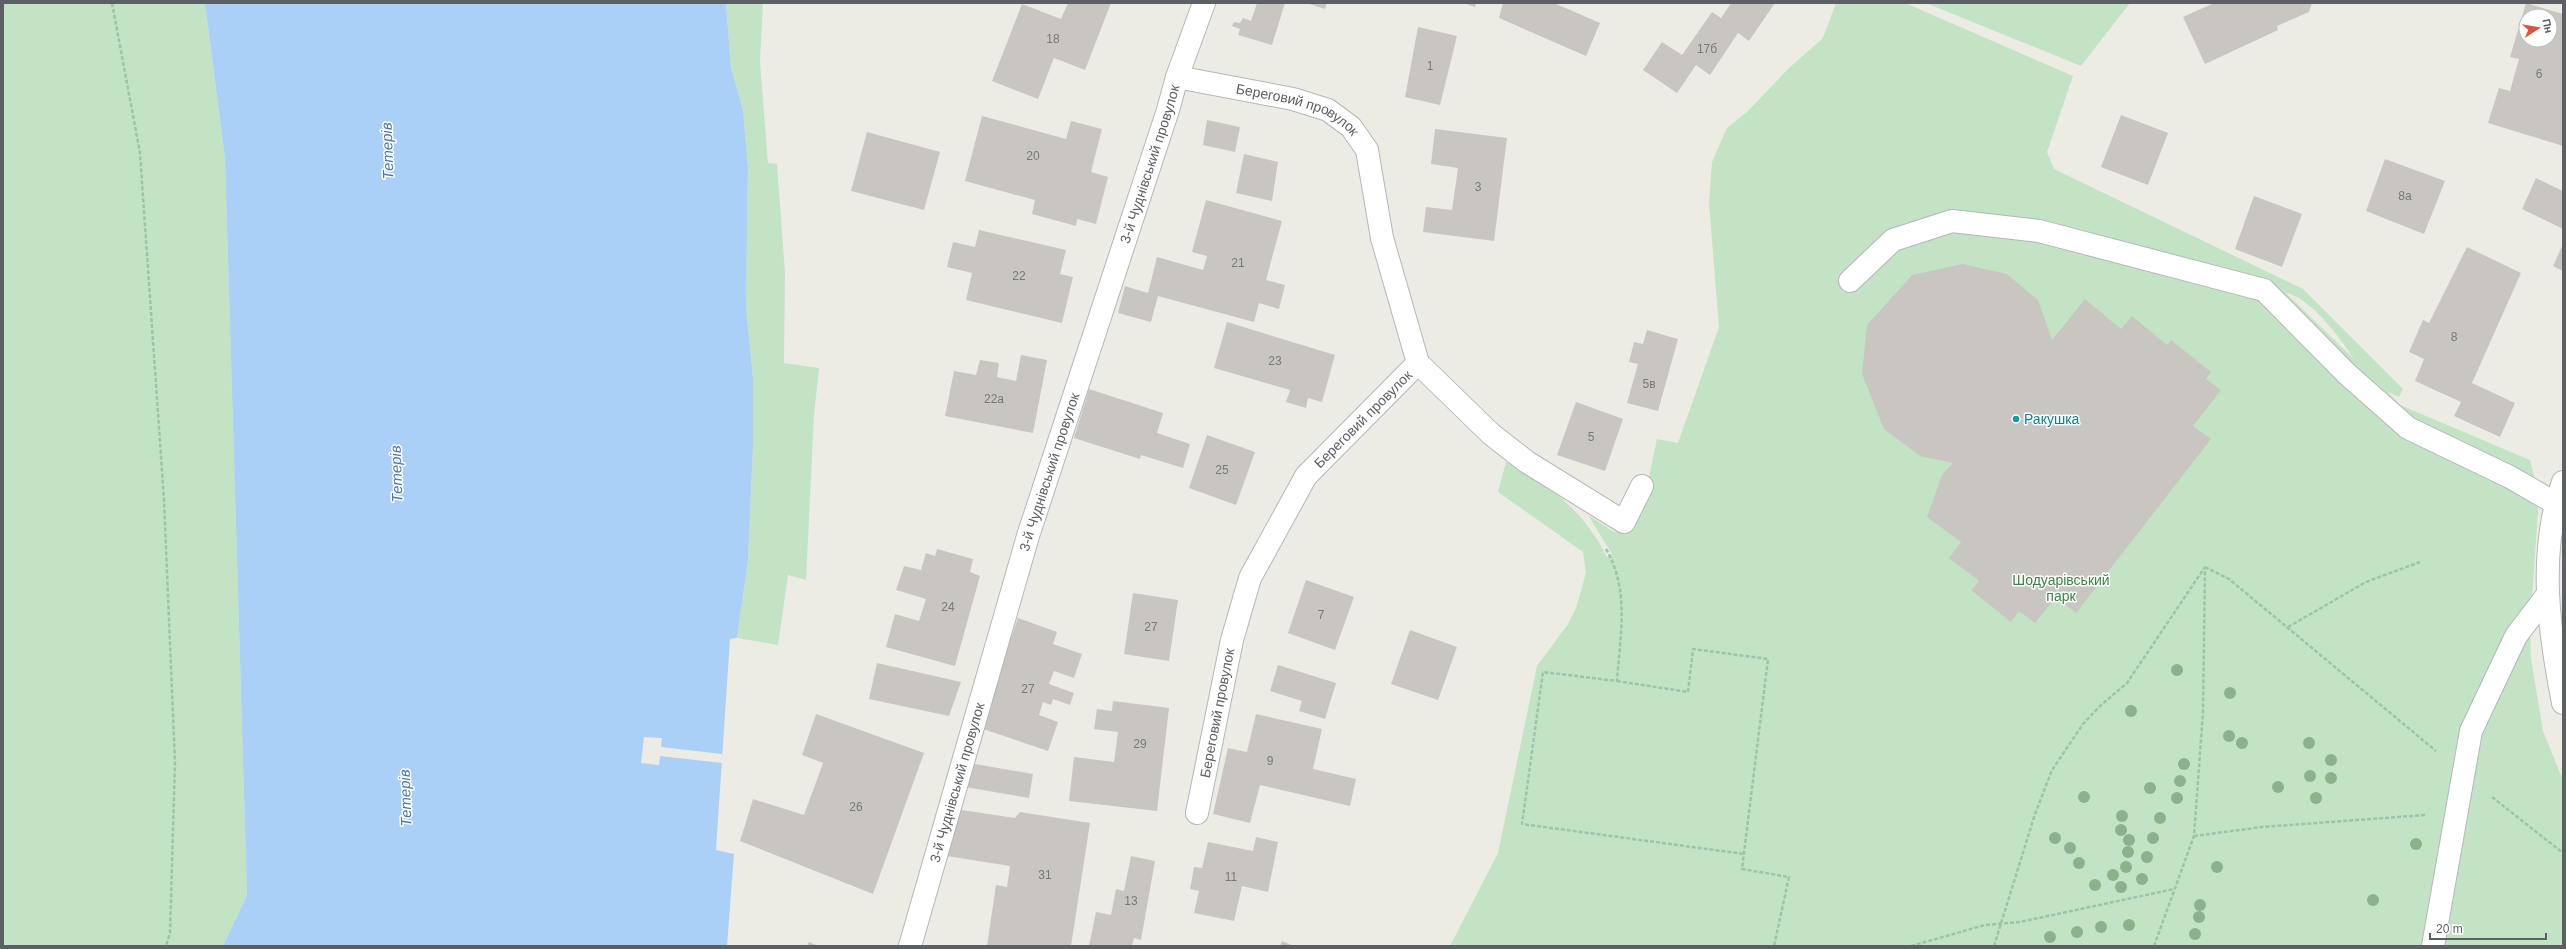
<svg xmlns="http://www.w3.org/2000/svg" width="2566" height="949" font-family="Helvetica,sans-serif">
	<rect width="100%" height="100%" fill="#edece4"/>
	<!-- green -->
	<g fill="#c3e3c5" fill-rule="evenodd">
		<path d="M 3,3 L 205,3 L 225,159 L 247,895 L 223,946 L 3,946 Z"/>
		<path d="M 726,3 L 763,3 L 760,62 L 768,163 L 777,164 L 785,273 L 784,363 L 819,368 L 814,415 L 806,580 L 788,575 L 778,645 L 737,638 L 748,560 L 753,447 L 753,378 L 746,306 L 748,167 L 743,110 L 731,68 Z"/>
		<path d="M 1836,3 L 1905,3 L 2073,76 L 2047,152 L 2054,169 L 2303,289 L 2403,389 L 2399,397 L 2388,392 L 2400,405 L 2530,460 L 2538,492 L 2538,511 L 2530,628 L 2531,659 L 2543,731 L 2563,780 L 2563,946 L 1450,946 L 1498,853 L 1537,666 L 1568,624 L 1576,608 L 1586,573 L 1583,552 L 1498,492 L 1506,462 C 1549,483 1586,514 1607,557 L 1612,554 L 1588,515 L 1614,532 L 1623,532 L 1643,506 L 1657,439 L 1678,443 L 1719,327 L 1709,203 L 1712,162 L 1727,128 L 1747,112 L 1789,68 L 1823,38 ZM 2286,293 C 2310,297 2341,339 2354,359 Z"/>
		<path d="M 1926,3 L 2130,3 L 2081,66 Z"/>
	</g>
	<!-- water -->
	<path fill="#aad0f8" d="M 205,3 L 726,3 L 731,68 L 743,110 L 748,167 L 746,306 L 753,378 L 753,447 L 748,560 L 737,638 L 730,639 L 716,850 L 734,854 L 727,946 L 223,946 L 247,895 L 225,159 Z"/>
	<!-- pier -->
	<path fill="#edece4" d="M 644,737 L 662,738 L 661,747 L 722,754 L 722,763 L 660,756 L 659,765 L 641,763 Z"/>
	<!-- building -->
	<g fill="#c9c6c1" fill-rule="evenodd">
		<path d="M 1068,3 L 1111,3 L 1085,70 L 1054,58 L 1038,99 L 992,81 L 1022,4 L 1061,19 Z"/>
		<path d="M 1257,3 L 1285,3 L 1272,45 L 1238,35 L 1240,29 L 1232,26 L 1234,22 L 1240,23 L 1243,18 L 1251,21 Z"/>
		<path d="M 1306,3 L 1327,3 L 1325,9 Z"/>
		<path d="M 1463,3 L 1476,3 L 1475,7 Z"/>
		<path d="M 1503,3 L 1554,3 L 1600,23 L 1586,56 L 1499,18 Z"/>
		<path d="M 1731,3 L 1775,3 L 1749,41 L 1738,33 L 1710,75 L 1696,65 L 1677,93 L 1643,70 L 1662,42 L 1682,55 L 1712,12 L 1721,18 Z"/>
		<path d="M 2214,3 L 2312,3 L 2309,12 L 2277,26 L 2278,30 L 2205,64 L 2183,17 Z"/>
		<path d="M 2526,3 L 2563,14 L 2563,146 L 2488,123 L 2499,88 L 2510,91 L 2519,59 L 2510,57 ZM 2526,16 L 2550,16 L 2550,40 L 2526,40 Z"/>
		<path d="M 1418,27 L 1457,36 L 1440,105 L 1405,97 Z"/>
		<path d="M 2121,115 L 2168,133 L 2148,185 L 2101,167 Z"/>
		<path d="M 982,116 L 1066,139 L 1071,121 L 1102,129 L 1091,172 L 1108,177 L 1096,224 L 1077,219 L 1076,226 L 1032,214 L 1035,200 L 965,181 Z"/>
		<path d="M 1207,120 L 1240,127 L 1235,152 L 1203,145 Z"/>
		<path d="M 1435,129 L 1507,138 L 1494,241 L 1423,232 L 1426,207 L 1452,210 L 1458,168 L 1431,164 Z"/>
		<path d="M 867,132 L 940,152 L 924,210 L 851,191 Z"/>
		<path d="M 1244,154 L 1278,162 L 1272,201 L 1236,193 Z"/>
		<path d="M 2385,159 L 2445,181 L 2424,234 L 2366,211 Z"/>
		<path d="M 2536,178 L 2563,191 L 2563,229 L 2522,209 Z"/>
		<path d="M 2254,196 L 2302,214 L 2282,267 L 2235,249 Z"/>
		<path d="M 1206,200 L 1282,221 L 1266,280 L 1285,285 L 1279,309 L 1259,303 L 1254,322 L 1158,296 L 1151,322 L 1118,313 L 1125,286 L 1148,293 L 1157,257 L 1203,270 L 1207,256 L 1192,252 Z"/>
		<path d="M 979,230 L 1066,250 L 1060,274 L 1073,277 L 1062,323 L 966,300 L 972,273 L 947,267 L 953,242 L 975,247 Z"/>
		<path d="M 2563,244 L 2563,271 L 2553,266 Z"/>
		<path d="M 2467,247 L 2521,273 L 2472,383 L 2515,403 L 2500,437 L 2454,416 L 2461,402 L 2415,381 L 2424,359 L 2409,352 L 2423,320 L 2429,323 Z"/>
		<path d="M 1963,264 L 2007,274 L 2038,300 L 2052,340 L 2085,299 L 2121,329 L 2132,316 L 2167,345 L 2171,340 L 2211,372 L 2206,379 L 2221,390 L 2193,426 L 2211,439 L 2076,613 L 2056,597 L 2035,623 L 2019,611 L 2011,622 L 1971,590 L 1979,581 L 1949,558 L 1961,542 L 1927,517 L 1942,475 L 1953,463 L 1920,456 L 1884,429 L 1862,374 L 1867,325 L 1912,275 Z"/>
		<path d="M 1227,322 L 1335,355 L 1322,402 L 1308,398 L 1306,408 L 1286,402 L 1290,390 L 1214,368 Z"/>
		<path d="M 1647,330 L 1678,339 L 1658,411 L 1627,403 L 1638,364 L 1629,362 L 1634,342 L 1643,344 Z"/>
		<path d="M 1021,355 L 1047,360 L 1033,433 L 945,416 L 954,371 L 976,375 L 980,360 L 999,363 L 997,377 L 1016,381 Z"/>
		<path d="M 1089,389 L 1163,413 L 1157,433 L 1190,444 L 1183,468 L 1141,455 L 1140,459 L 1074,438 Z"/>
		<path d="M 1576,402 L 1623,419 L 1605,471 L 1557,455 Z"/>
		<path d="M 1207,435 L 1255,452 L 1236,505 L 1189,488 Z"/>
		<path d="M 937,549 L 973,559 L 970,572 L 980,576 L 955,666 L 886,647 L 895,614 L 919,621 L 926,599 L 896,590 L 904,566 L 921,570 L 926,553 L 935,556 Z"/>
		<path d="M 1306,580 L 1354,597 L 1335,650 L 1288,633 Z"/>
		<path d="M 1133,593 L 1178,600 L 1169,661 L 1124,654 Z"/>
		<path d="M 1018,618 L 1057,632 L 1053,644 L 1082,654 L 1074,678 L 1054,671 L 1049,684 L 1074,693 L 1070,705 L 1053,699 L 1051,705 L 1043,702 L 1039,715 L 1058,722 L 1048,751 L 980,728 Z"/>
		<path d="M 1410,630 L 1457,647 L 1438,700 L 1391,684 Z"/>
		<path d="M 877,663 L 961,682 L 949,716 L 869,699 Z"/>
		<path d="M 1278,665 L 1336,683 L 1325,719 L 1299,711 L 1302,701 L 1270,691 Z"/>
		<path d="M 1113,701 L 1169,708 L 1157,811 L 1069,801 L 1074,757 L 1114,762 L 1118,732 L 1094,729 L 1097,709 L 1112,711 Z"/>
		<path d="M 816,714 L 924,753 L 873,894 L 740,841 L 753,799 L 804,815 L 823,763 L 802,755 Z"/>
		<path d="M 1256,714 L 1322,729 L 1313,769 L 1356,779 L 1350,806 L 1260,785 L 1250,823 L 1213,814 L 1228,748 L 1247,752 Z"/>
		<path d="M 958,761 L 1033,774 L 1029,798 L 953,785 Z"/>
		<path d="M 948,808 L 1015,818 L 1020,812 L 1090,823 L 1071,946 L 987,946 L 996,885 L 1007,887 L 1010,866 L 940,855 Z"/>
		<path d="M 1256,837 L 1278,842 L 1268,892 L 1242,886 L 1234,921 L 1194,913 L 1199,891 L 1190,889 L 1194,867 L 1202,868 L 1208,842 L 1253,851 Z"/>
		<path d="M 1131,856 L 1155,861 L 1141,940 L 1134,938 L 1132,946 L 1089,946 L 1096,912 L 1111,915 L 1116,889 L 1124,891 Z"/>
		<path d="M 1282,941 L 1294,946 L 1280,946 Z"/>
		<path d="M 809,942 L 818,946 L 807,946 Z"/>
	</g>
	<g fill="none" stroke-linecap="round" stroke-linejoin="round">
		<defs>
			<g id="minor">
				<path id="s1" d="M 1177,77 L 1293,99 L 1328,110 L 1351,127 L 1367,150 L 1382,238 L 1418,363 L 1306,476 L 1250,578 L 1232,640 L 1197,813"/>
				<path d="M 1850,281 L 1893,240 L 1952,221 L 2039,231 L 2264,290 L 2347,374 L 2408,428 L 2510,477 L 2555,503"/>
				<path d="M 1418,363 L 1491,434 L 1527,462 L 1624,522 L 1642,486"/>
				<path d="M 2563,482 C 2537,553 2549,631 2563,703"/>
				<path id="s2" d="M 910,946 L 1028,536 L 1168,110 L 1177,77 L 1204,3"/>
				<path d="M 2433,946 L 2471,731 L 2516,636 L 2548,594"/>
			</g>
		</defs>
		<!-- minor casing -->
		<use href="#minor" stroke="#b5b6ba" stroke-width="24"/>
		<!-- path -->
		<g stroke="#9cc4aa" stroke-width="2.5" stroke-dasharray="4 2" stroke-linecap="butt">
			<path d="M 112,3 L 140,153 L 164,500 L 175,762 L 170,933 L 166,946"/>
			<path d="M 1606,549 C 1630,590 1620,637 1617,681 L 1543,672 L 1522,824 L 1744,854"/>
			<path d="M 2205,567 L 2229,579 L 2436,751"/>
			<path d="M 2288,627 L 2366,582 L 2420,562"/>
			<path d="M 1617,681 L 1688,692 L 1693,649 L 1768,659 L 1742,869 L 1789,877 L 1774,946"/>
			<path d="M 2492,797 L 2563,853"/>
			<path d="M 2194,836 L 2262,827 L 2425,815"/>
			<path d="M 1911,946 L 1985,925 L 2020,922 L 2174,889"/>
			<path d="M 1994,946 L 2035,814 L 2052,770 L 2083,724 L 2100,706 L 2127,683 L 2205,567"/>
			<path d="M 2154,946 L 2194,836 L 2203,712 L 2205,567"/>
		</g>
		<!-- minor -->
		<use href="#minor" stroke="#fff" stroke-width="22"/>
	</g>
	<!-- trees -->
	<g fill="#8cb28d">
		<circle cx="2177" cy="670" r="6"/>
		<circle cx="2230" cy="693" r="6"/>
		<circle cx="2131" cy="711" r="6"/>
		<circle cx="2229" cy="736" r="6"/>
		<circle cx="2242" cy="743" r="6"/>
		<circle cx="2309" cy="743" r="6"/>
		<circle cx="2331" cy="760" r="6"/>
		<circle cx="2184" cy="764" r="6"/>
		<circle cx="2310" cy="776" r="6"/>
		<circle cx="2331" cy="778" r="6"/>
		<circle cx="2180" cy="781" r="6"/>
		<circle cx="2278" cy="787" r="6"/>
		<circle cx="2150" cy="788" r="6"/>
		<circle cx="2084" cy="797" r="6"/>
		<circle cx="2177" cy="798" r="6"/>
		<circle cx="2316" cy="798" r="6"/>
		<circle cx="2122" cy="816" r="6"/>
		<circle cx="2160" cy="818" r="6"/>
		<circle cx="2121" cy="830" r="6"/>
		<circle cx="2055" cy="838" r="6"/>
		<circle cx="2153" cy="838" r="6"/>
		<circle cx="2129" cy="840" r="6"/>
		<circle cx="2416" cy="844" r="6"/>
		<circle cx="2070" cy="848" r="6"/>
		<circle cx="2128" cy="852" r="6"/>
		<circle cx="2147" cy="857" r="6"/>
		<circle cx="2079" cy="863" r="6"/>
		<circle cx="2126" cy="867" r="6"/>
		<circle cx="2217" cy="867" r="6"/>
		<circle cx="2113" cy="875" r="6"/>
		<circle cx="2142" cy="879" r="6"/>
		<circle cx="2095" cy="885" r="6"/>
		<circle cx="2121" cy="887" r="6"/>
		<circle cx="2373" cy="900" r="6"/>
		<circle cx="2200" cy="905" r="6"/>
		<circle cx="2199" cy="917" r="6"/>
		<circle cx="2129" cy="925" r="6"/>
		<circle cx="2101" cy="927" r="6"/>
		<circle cx="2077" cy="932" r="6"/>
		<circle cx="2195" cy="934" r="6"/>
		<circle cx="2050" cy="937" r="6"/>
	</g>
	<!-- markers -->
	<circle fill="#0f9aa8" stroke="#fff" stroke-width="1.5" cx="2016" cy="419" r="4"/>
	<g text-anchor="middle" dominant-baseline="central" stroke-width="3" stroke-linejoin="round" paint-order="stroke">
		<!-- number labels -->
		<g font-size="12" fill="#77797a">
			<text x="1053" y="39">18</text>
			<text x="1707" y="49">17б</text>
			<text x="1430" y="66">1</text>
			<text x="2539" y="74">6</text>
			<text x="1033" y="156">20</text>
			<text x="1478" y="187">3</text>
			<text x="2405" y="196">8а</text>
			<text x="1238" y="263">21</text>
			<text x="1019" y="276">22</text>
			<text x="2454" y="337">8</text>
			<text x="1275" y="361">23</text>
			<text x="1649" y="384">5в</text>
			<text x="994" y="399">22а</text>
			<text x="1591" y="437">5</text>
			<text x="1222" y="470">25</text>
			<text x="948" y="607">24</text>
			<text x="1321" y="615">7</text>
			<text x="1151" y="627">27</text>
			<text x="1028" y="689">27</text>
			<text x="1140" y="744">29</text>
			<text x="1270" y="761">9</text>
			<text x="856" y="807">26</text>
			<text x="1045" y="875">31</text>
			<text x="1231" y="877">11</text>
			<text x="1131" y="901">13</text>
		</g>
		<!-- street labels -->
		<g font-size="14" fill="#5c5f63" stroke="#fff">
			<text stroke="none"><textPath href="#s1" startOffset="126">Береговий провулок</textPath></text>
			<text stroke="none"><textPath href="#s2" startOffset="818">3-й Чуднівський провулок</textPath></text>
			<text transform="translate(1363 419) rotate(-45)">Береговий провулок</text>
			<text stroke="none"><textPath href="#s2" startOffset="494">3-й Чуднівський провулок</textPath></text>
			<text transform="translate(1217 713) rotate(-79)">Береговий провулок</text>
			<text stroke="none"><textPath href="#s2" startOffset="170">3-й Чуднівський провулок</textPath></text>
		</g>
		<!-- culture labels -->
		<g font-size="14" fill="#0d838f" stroke="#fff" text-anchor="start">
			<text x="2024" y="419">Ракушка</text>
		</g>
		<!-- park labels -->
		<g font-size="14" fill="#3d8245" stroke="#fff">
			<text x="2061" y="580">Шодуарівський<tspan x="2061" dy="16">парк</tspan></text>
		</g>
		<!-- water labels -->
		<g font-size="15" font-style="italic" fill="#4c76b1" stroke="#fff">
			<text transform="translate(387 151) rotate(-92)">Тетерів</text>
			<text transform="translate(396 474) rotate(-92)">Тетерів</text>
			<text transform="translate(405 798) rotate(-92)">Тетерів</text>
		</g>
	</g>
	<!-- border -->
	<rect width="2566" height="949" fill="none" stroke="#5c5f63" stroke-width="8"/>
	<!-- north arrow -->
	<g transform="translate(2538 28) rotate(78)"><circle r="19" fill="#ffffff" stroke="#bebfc1"/>
	<path d="M0-3L7 15L0 10L-7 15Z" fill="#da553d"/>
	<text y="-6" font-size="11" font-weight="bold" text-anchor="middle" fill="#5c5f63">Пн</text>
	</g>
	<!-- scale -->
	<path d="M2430 933v6h116v-6" fill="none" stroke="#5c5f63" stroke-width="2"/>
	<text x="2436" y="933" font-size="12" fill="#5c5f63" stroke="#ffffff" stroke-width="3" paint-order="stroke">20 m</text>
</svg>
